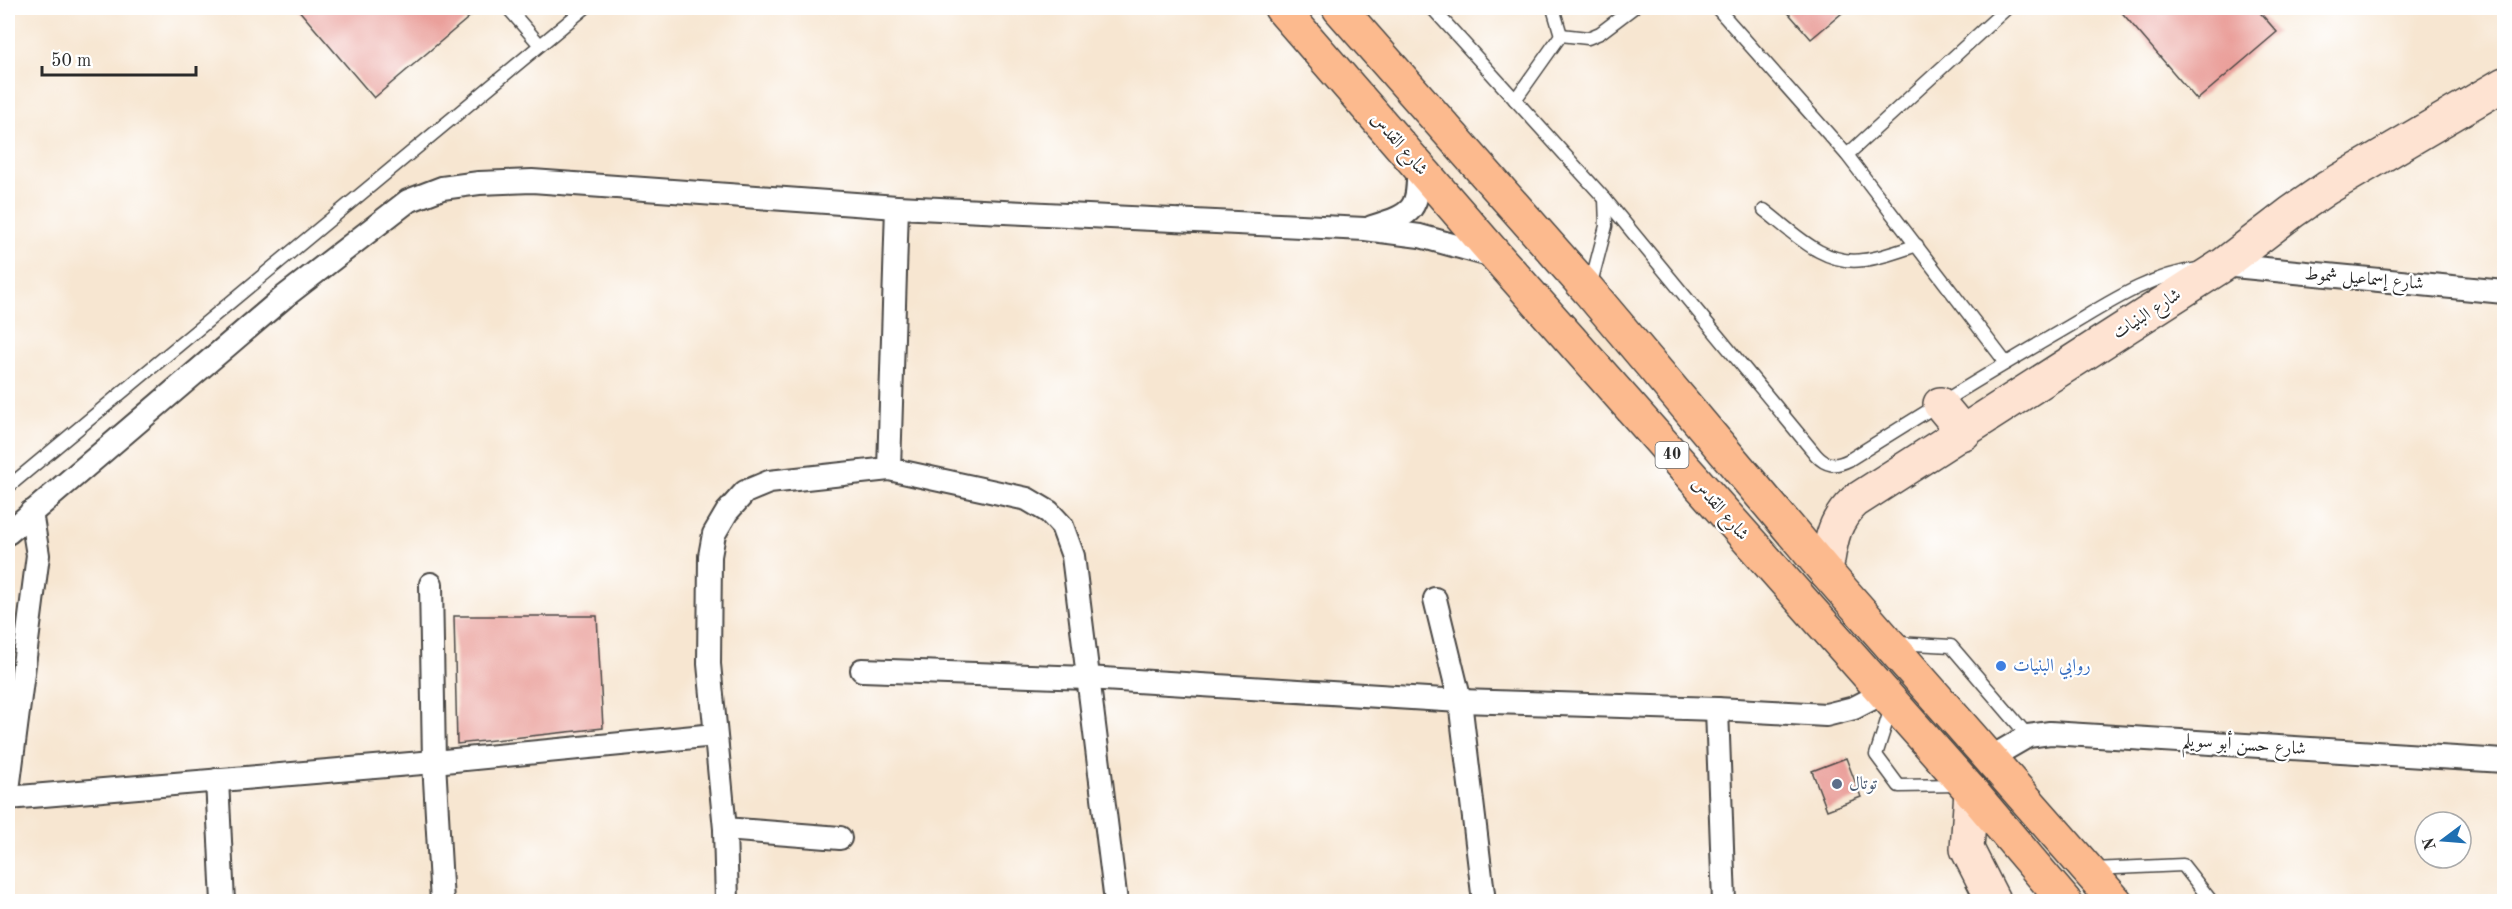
<svg xmlns="http://www.w3.org/2000/svg" width="2512" height="909" font-family="'Old Standard TT',Amiri,serif">
	<rect width="100%" height="100%" fill="#fff"/>
	<filter id="ink" filterUnits="userSpaceOnUse"><feTurbulence type="fractalNoise" baseFrequency=".0167" numOctaves="2"/><feDisplacementMap in="SourceGraphic" scale="12" xChannelSelector="R" yChannelSelector="G"/><feConvolveMatrix kernelMatrix="1 2 1 2 8 2 1 2 1" color-interpolation-filters="sRGB"/></filter>
	<filter id="wash" filterUnits="userSpaceOnUse"><feTurbulence type="fractalNoise" baseFrequency=".008" numOctaves="4" result="noise"/><feDisplacementMap in="SourceGraphic" scale="24" xChannelSelector="R" yChannelSelector="G"/><feGaussianBlur stdDeviation="1.35" result="paint"/><feColorMatrix in="noise" values="0 0 0 0 0 0 0 0 0 0 0 0 0 0 0 0 0 1.4 0 .05"/><feComposite in="paint" operator="in"/></filter>
	<g filter="url(#wash)">
		<rect width="100%" height="100%" fill="#f7e6d1"/>
		<g id="blocks">
			<!-- building -->
			<g fill="#eaa09b">
				<path d="M 297,8 L 480,8 L 374,98 Z"/>
				<path d="M 1784,8 L 1848,8 L 1811,39 Z"/>
				<path d="M 2118,8 L 2256,8 L 2277,32 L 2197,100 Z"/>
				<path d="M 454,616 L 597,616 L 603,728 L 457,744 Z"/>
				<path d="M 1846,758 L 1861,797 L 1827,810 L 1812,771 Z"/>
			</g>
		</g>
	</g>
	<g filter="url(#ink)">
		<use href="#blocks" fill-opacity="0" stroke="#4a4744" stroke-width="1.5"/>
		<g fill="none" stroke-linecap="round" stroke-linejoin="round">
			<defs>
				<g id="service">
					<path d="M 508,8 L 540,45"/>
					<path d="M 1432,8 L 1605,199 L 1816,455 C 1826,466 1835,467 1849,460 C 1919,416 1990,372 2061,331 C 2106,305 2146,276 2198,269"/>
					<path d="M 1553,8 L 1561,35"/>
					<path d="M 1717,8 L 1847,155 L 2006,363"/>
					<path d="M 1515,100 L 1561,35 L 1588,38 L 1600,33 L 1633,8"/>
					<path d="M 1847,155 L 2007,8"/>
					<path d="M 1764,210 C 1793,232 1823,266 1863,260 C 1881,258 1899,251 1917,245"/>
					<path d="M 1590,287 L 1606,226 L 1605,199"/>
					<path d="M 8,487 L 585,8"/>
					<path d="M 1896,643 L 1951,646 L 2028,736"/>
					<path d="M 1891,708 L 1876,755 L 1899,786 L 1959,785"/>
					<path d="M 2093,869 L 2183,865 L 2212,902"/>
				</g>
				<g id="minor">
					<path d="M 1372,227 C 1414,214 1419,210 1418,166"/>
					<path d="M 2223,265 L 2504,292"/>
					<path d="M 889,469 L 897,207"/>
					<path d="M 8,533 L 284,297 L 408,201 L 442,188 L 479,183 L 532,181 L 897,207 L 1365,229 L 1420,236 L 1496,257"/>
					<path d="M 431,584 L 434,762 L 442,902"/>
					<path d="M 1435,599 L 1460,701 L 1484,902"/>
					<path d="M 862,670 L 1087,678 L 1460,701 L 1717,709 L 1826,715 L 1854,708 L 1883,693"/>
					<path d="M 1717,709 L 1724,902"/>
					<path d="M 1990,758 L 2028,736 L 2050,733 L 2504,761"/>
					<path d="M 217,780 L 223,902"/>
					<path d="M 8,790 L 38,555 L 31,512"/>
					<path d="M 8,798 L 434,762 L 715,735"/>
					<path d="M 725,829 L 840,838"/>
					<path d="M 727,902 L 725,829 L 709,664 L 710,556 L 714,534 L 727,512 L 745,492 L 769,482 L 889,469 L 1027,499 L 1049,512 L 1062,526 L 1073,556 L 1116,902"/>
				</g>
				<g id="secondary">
					<path d="M 1940,404 L 1964,433"/>
					<path d="M 1826,572 C 1831,542 1832,522 1855,501 L 2223,265 L 2292,212 L 2327,188 L 2504,84"/>
					<path d="M 1971,791 L 1967,849 L 1994,902"/>
				</g>
				<g id="trunk">
					<path d="M 1281,8 L 1498,258 L 1971,791 L 2065,902"/>
					<path d="M 1339,8 L 1589,291 L 1826,572 L 2116,902"/>
				</g>
			</defs>
			<!-- service casing -->
			<use href="#service" stroke="#4a4744" stroke-width="15"/>
			<!-- minor casing -->
			<use href="#minor" stroke="#4a4744" stroke-width="26"/>
			<!-- secondary casing -->
			<use href="#secondary" stroke="#4a4744" stroke-width="36"/>
			<!-- trunk casing -->
			<use href="#trunk" stroke="#4a4744" stroke-width="36"/>
			<!-- service -->
			<use href="#service" stroke="#fff" stroke-width="12"/>
			<!-- minor -->
			<use href="#minor" stroke="#fff" stroke-width="22"/>
			<!-- secondary -->
			<use href="#secondary" stroke="#fee3d2" stroke-width="33"/>
			<!-- trunk -->
			<use href="#trunk" stroke="#fcba8e" stroke-width="33"/>
		</g>
	</g>
	<!-- markers -->
	<circle fill="#3f7fe0" stroke="#fff" stroke-width="2" cx="2001" cy="666" r="6"/>
	<circle fill="#5c6f8a" stroke="#fff" stroke-width="2" cx="1837" cy="784" r="6"/>
	<g text-anchor="middle" dominant-baseline="central" stroke-width="4.5" stroke-linejoin="round" paint-order="stroke">
		<!-- shield labels -->
		<rect fill="#fff" stroke="#6b6b6b" stroke-width="1.5" x="1655.5" y="442" width="33" height="26" rx="4.5"/>
		<g font-size="16" font-weight="bold" fill="#2b2b2b">
			<text x="1672" y="455">40</text>
		</g>
		<!-- street labels -->
		<g font-size="18" fill="#2b2b2b" stroke="#fff">
			<text transform="translate(1399 144) rotate(49)">شارع القدس</text>
			<text transform="translate(2364 279) rotate(5)">شارع إسماعيل شموط</text>
			<text transform="translate(2147 314) rotate(-33)">شارع البنيات</text>
			<text transform="translate(1720 509) rotate(49)">شارع القدس</text>
			<text transform="translate(2244 745) rotate(4)">شارع حسن أبو سويلم</text>
		</g>
		<!-- shop labels -->
		<g font-size="18" fill="#366cbe" stroke="#fff" text-anchor="start">
			<text x="2013" y="666">روابي البنيات</text>
		</g>
		<!-- service labels -->
		<g font-size="18" fill="#4e5e75" stroke="#fff" text-anchor="start">
			<text x="1849" y="784">توتال</text>
		</g>
	</g>
	<!-- margin -->
	<rect width="2512" height="909" fill="none" stroke="#fff" stroke-width="30"/>
	<!-- north arrow -->
	<g transform="translate(2443 840) rotate(254)"><circle r="28" fill="#ffffff" stroke="#aaaaaa" stroke-width="1.5"/>
	<path d="M0-4.5L10 22L0 15L-10 22Z" fill="#1f6fb2"/>
	<text y="-9" font-size="16" font-weight="bold" text-anchor="middle" fill="#2b2b2b">N</text>
	</g>
	<!-- scale -->
	<path d="M42 66v9h154v-9" fill="none" stroke="#2b2b2b" stroke-width="3"/>
	<text x="51" y="66" font-size="18" fill="#2b2b2b" stroke="#ffffff" stroke-width="4.5" paint-order="stroke">50 m</text>
</svg>
